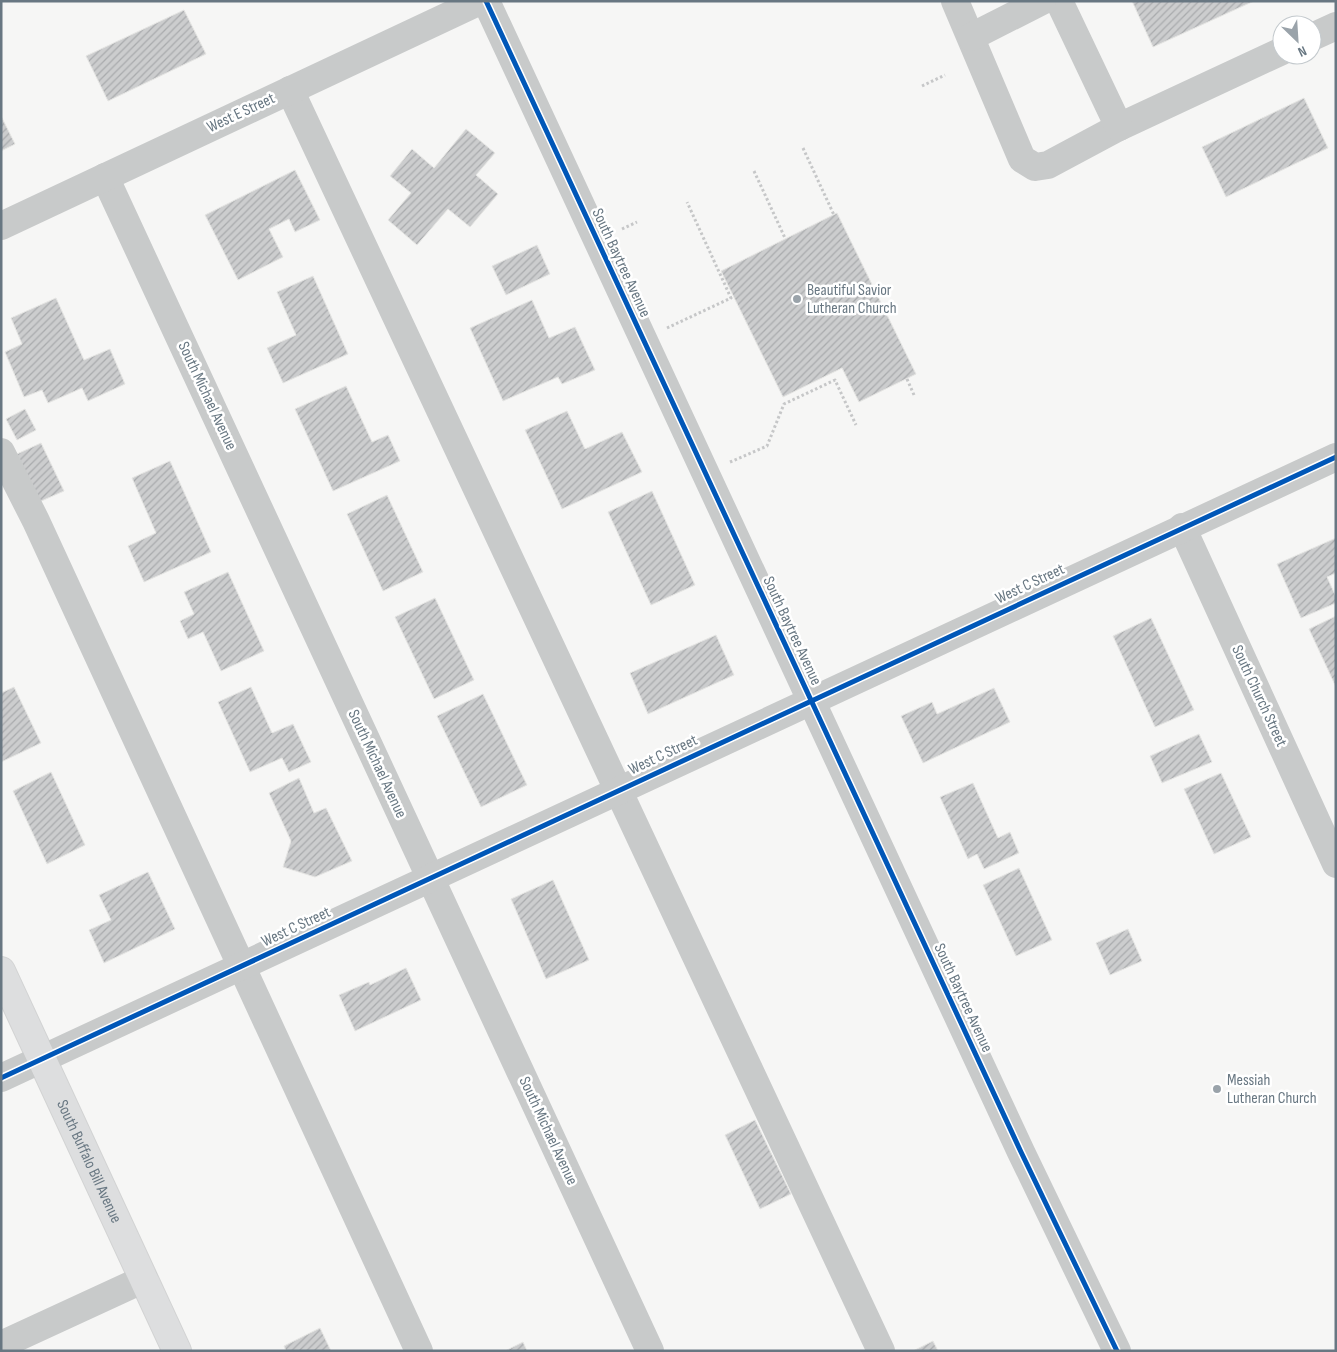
<svg xmlns="http://www.w3.org/2000/svg" width="1337" height="1352" font-family="'Sofia Sans Condensed',sans-serif">
	<defs>
		<pattern id="building-hatch" width="6" height="6" patternUnits="userSpaceOnUse" patternTransform="scale(1.25)"><rect width="6" height="6" fill="#cccdce"/><path d="M-1 1l2-2M0 6l6-6M5 7l2-2" fill="none" stroke="#a9abad"/></pattern>
	</defs>
	<rect width="100%" height="100%" fill="#f6f6f5"/>
	<!-- building -->
	<g fill="url(#building-hatch)" stroke="#e6e6e4">
		<path d="M 1132,1 L 1254,1 L 1153,47 Z"/>
		<path d="M 184,10 L 206,54 L 108,101 L 86,56 Z"/>
		<path d="M 1304,98 L 1328,148 L 1226,197 L 1202,147 Z"/>
		<path d="M 1,116 L 15,144 L 1,151 Z"/>
		<path d="M 466,129 L 495,153 L 476,175 L 498,194 L 470,227 L 448,209 L 417,245 L 388,220 L 411,193 L 390,176 L 412,149 L 434,168 Z"/>
		<path d="M 295,170 L 320,220 L 295,232 L 289,219 L 269,229 L 283,257 L 238,280 L 205,215 Z"/>
		<path d="M 837,213 L 916,374 L 859,402 L 842,368 L 783,397 L 721,271 Z"/>
		<path d="M 537,245 L 550,274 L 506,295 L 492,266 Z"/>
		<path d="M 313,276 L 348,354 L 283,383 L 267,348 L 296,335 L 277,292 Z"/>
		<path d="M 56,298 L 84,360 L 110,349 L 125,384 L 88,401 L 82,388 L 48,403 L 42,390 L 24,397 L 5,352 L 22,344 L 11,318 Z"/>
		<path d="M 532,300 L 549,338 L 575,327 L 595,370 L 562,384 L 558,377 L 503,401 L 470,328 Z"/>
		<path d="M 346,386 L 372,442 L 388,435 L 400,461 L 333,491 L 295,409 Z"/>
		<path d="M 25,409 L 36,430 L 17,440 L 6,419 Z"/>
		<path d="M 567,411 L 585,449 L 622,432 L 642,472 L 562,509 L 525,430 Z"/>
		<path d="M 41,443 L 64,491 L 39,502 L 17,454 Z"/>
		<path d="M 170,461 L 211,552 L 144,582 L 128,546 L 156,533 L 132,478 Z"/>
		<path d="M 652,491 L 695,585 L 651,605 L 608,512 Z"/>
		<path d="M 387,495 L 423,572 L 383,591 L 347,514 Z"/>
		<path d="M 1336,538 L 1336,573 L 1327,577 L 1336,597 L 1336,603 L 1301,618 L 1277,564 Z"/>
		<path d="M 228,572 L 264,651 L 221,671 L 203,632 L 188,639 L 180,621 L 194,614 L 184,592 Z"/>
		<path d="M 435,598 L 474,680 L 434,699 L 395,617 Z"/>
		<path d="M 1336,616 L 1336,687 L 1309,629 Z"/>
		<path d="M 1151,618 L 1194,710 L 1155,727 L 1113,636 Z"/>
		<path d="M 716,635 L 734,675 L 648,714 L 630,673 Z"/>
		<path d="M 14,687 L 41,743 L 1,762 L 1,693 Z"/>
		<path d="M 251,687 L 272,733 L 293,724 L 311,762 L 289,772 L 282,758 L 250,772 L 218,702 Z"/>
		<path d="M 994,688 L 1010,722 L 923,763 L 901,716 L 932,702 L 937,714 Z"/>
		<path d="M 483,694 L 527,785 L 481,807 L 437,716 Z"/>
		<path d="M 1199,734 L 1212,762 L 1162,783 L 1150,756 Z"/>
		<path d="M 51,772 L 85,845 L 47,864 L 13,791 Z"/>
		<path d="M 1221,773 L 1251,837 L 1214,854 L 1184,789 Z"/>
		<path d="M 299,778 L 314,813 L 326,808 L 352,861 L 315,877 L 283,867 L 291,841 L 269,793 Z"/>
		<path d="M 973,783 L 998,838 L 1010,832 L 1019,853 L 984,869 L 977,854 L 968,859 L 940,797 Z"/>
		<path d="M 1019,868 L 1052,940 L 1016,956 L 983,885 Z"/>
		<path d="M 148,872 L 175,929 L 104,963 L 89,930 L 111,920 L 99,895 Z"/>
		<path d="M 553,880 L 589,960 L 546,979 L 511,899 Z"/>
		<path d="M 1128,929 L 1142,961 L 1110,975 L 1096,943 Z"/>
		<path d="M 406,968 L 421,1000 L 355,1031 L 339,995 L 369,982 L 370,985 Z"/>
		<path d="M 755,1120 L 791,1194 L 760,1209 L 725,1135 Z"/>
		<path d="M 320,1328 L 331,1351 L 286,1351 L 284,1346 Z"/>
		<path d="M 933,1341 L 938,1351 L 913,1351 Z"/>
		<path d="M 523,1342 L 527,1351 L 505,1351 Z"/>
	</g>
	<g fill="none" stroke-linecap="round" stroke-linejoin="round">
		<defs>
			<g id="major">
				<path id="s1" d="M 1,971 L 177,1351"/>
			</g>
		</defs>
		<!-- major casing -->
		<use href="#major" stroke="#d2d3d3" stroke-width="30"/>
		<!-- path -->
		<g stroke="#c6c7c8" stroke-width="3" stroke-dasharray="2.5 2.5" stroke-linecap="butt">
			<path d="M 922,86 L 945,75"/>
			<path d="M 803,148 L 834,215"/>
			<path d="M 754,171 L 785,238"/>
			<path d="M 622,229 L 637,222"/>
			<path d="M 667,328 L 731,298 L 687,202"/>
			<path d="M 907,379 L 914,395"/>
			<path d="M 730,462 L 767,446 L 784,404 L 835,380 L 856,425"/>
		</g>
		<!-- minor -->
		<g stroke="#c8caca" stroke-width="28">
			<path d="M 486,1 L 1021,1152 L 1117,1351"/>
			<path d="M 955,1 L 1022,159 L 1035,167 L 1048,165 L 1119,127 L 1282,51"/>
			<path d="M 1059,1 L 1119,127"/>
			<path d="M 971,37 L 1042,1"/>
			<path d="M 1312,37 L 1336,26"/>
			<path d="M 290,90 L 881,1351"/>
			<path d="M 105,177 L 650,1351"/>
			<path d="M 1,226 L 480,1"/>
			<path d="M 1,452 L 36,521 L 419,1351"/>
			<path d="M 1182,527 L 1336,864"/>
			<path d="M 1,1078 L 1336,457"/>
			<path d="M 1,1345 L 144,1279"/>
		</g>
		<!-- major -->
		<use href="#major" stroke="#dddedf" stroke-width="28"/>
		<defs>
			<g id="cycleway">
				<path d="M 486,1 L 1021,1152 L 1117,1351"/>
				<path d="M 1,1078 L 1336,457"/>
			</g>
		</defs>
		<!-- cycleway casing -->
		<use href="#cycleway" stroke="#fff" stroke-width="8"/>
		<!-- cycleway -->
		<use href="#cycleway" stroke="#0057b8" stroke-width="5"/>
	</g>
	<!-- markers -->
	<g fill="#9aa3aa" stroke="#fff" stroke-width="2">
		<circle cx="797" cy="299" r="5"/>
		<circle cx="1217" cy="1089" r="5"/>
	</g>
	<g text-anchor="middle" dominant-baseline="central" stroke-width="5" stroke-linejoin="round" paint-order="stroke">
		<!-- street labels -->
		<g font-size="16" fill="#687782" stroke="#fff">
			<text transform="translate(241 113) rotate(-25)">West E Street</text>
			<text transform="translate(621 263) rotate(65)">South Baytree Avenue</text>
			<text transform="translate(207 396) rotate(65)">South Michael Avenue</text>
			<text transform="translate(1030 584) rotate(-25)">West C Street</text>
			<text transform="translate(792 631) rotate(65)">South Baytree Avenue</text>
			<text transform="translate(1259 696) rotate(65)">South Church Street</text>
			<text transform="translate(663 755) rotate(-25)">West C Street</text>
			<text transform="translate(377 764) rotate(65)">South Michael Avenue</text>
			<text transform="translate(296 927) rotate(-25)">West C Street</text>
			<text transform="translate(963 998) rotate(65)">South Baytree Avenue</text>
			<text transform="translate(548 1131) rotate(65)">South Michael Avenue</text>
			<text stroke="none"><textPath href="#s1" startOffset="210">South Buffalo Bill Avenue</textPath></text>
		</g>
		<!-- poi labels -->
		<g font-size="16" fill="#687782" stroke="#fff" text-anchor="start">
			<text x="807" y="290">Beautiful Savior<tspan x="807" dy="18">Lutheran Church</tspan></text>
			<text x="1227" y="1080">Messiah<tspan x="1227" dy="18">Lutheran Church</tspan></text>
		</g>
	</g>
	<!-- border -->
	<rect width="1337" height="1352" fill="none" stroke="#687782" stroke-width="5"/>
	<!-- north arrow -->
	<g transform="translate(1297 40) rotate(155)"><circle r="24" fill="#ffffff" stroke="#c3c9cd"/>
	<path d="M0-4L9 19L0 12L-9 19Z" fill="#9aa3aa"/>
	<text y="-8" font-size="14" font-weight="bold" text-anchor="middle" fill="#687782">N</text>
	</g>
</svg>
